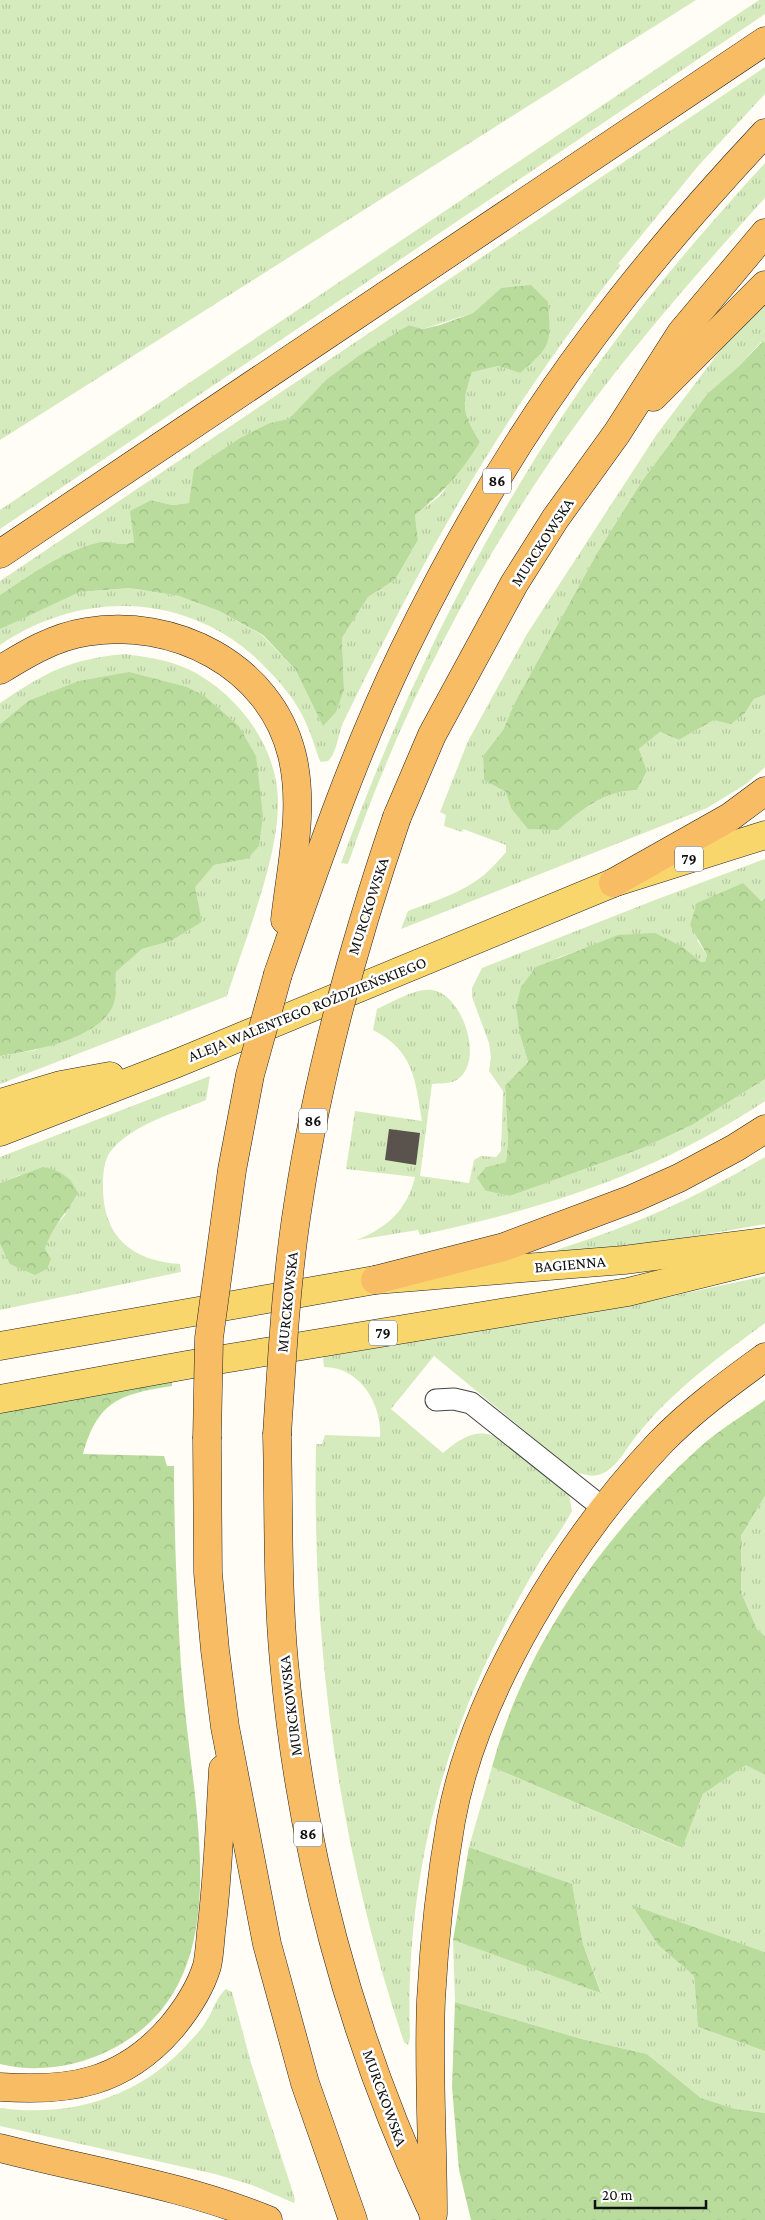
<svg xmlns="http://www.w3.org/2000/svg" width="765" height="2220" font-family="'Crimson Pro',serif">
	<defs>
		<pattern id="grass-tufts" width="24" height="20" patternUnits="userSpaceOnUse" patternTransform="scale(1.25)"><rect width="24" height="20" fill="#d5ebbd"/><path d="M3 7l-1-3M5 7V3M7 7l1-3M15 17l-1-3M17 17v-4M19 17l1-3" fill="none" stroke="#b6c8a1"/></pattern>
		<pattern id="forest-crowns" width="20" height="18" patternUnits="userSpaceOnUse" patternTransform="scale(1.25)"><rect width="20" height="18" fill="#b9dc9c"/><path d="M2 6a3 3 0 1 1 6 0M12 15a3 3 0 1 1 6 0" fill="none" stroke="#9ebc85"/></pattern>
	</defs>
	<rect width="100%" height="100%" fill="#fffdf5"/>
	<!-- grass -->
	<g fill="url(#grass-tufts)">
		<path d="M 0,0 L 696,0 L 0,440 Z"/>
		<path d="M 759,0 L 765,0 L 765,14 L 0,529 L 0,510 Z"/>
		<path d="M 765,67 L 765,94 L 699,165 L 618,264 L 621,265 C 542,364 472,473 413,585 C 389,631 365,677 343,723 C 338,734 337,753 328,761 L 321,762 L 319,759 C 314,744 309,727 301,713 C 292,696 280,682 266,668 C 195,593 85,587 0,645 L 0,629 L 5,626 L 80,592 L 130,588 L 179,596 L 219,611 L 262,635 L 295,669 L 323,725 L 344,690 L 342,638 L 368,597 L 395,580 L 418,540 L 415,515 L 440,496 L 480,442 C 462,412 461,405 472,371 L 498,366 L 520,373 L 501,288 L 473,313 L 423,329 L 409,325 L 289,420 L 270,423 L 189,503 L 172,505 L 151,500 L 131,511 L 134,542 C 117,547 112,540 100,542 C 64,550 30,575 0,595 L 0,581 Z"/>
		<path d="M 765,163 L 765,198 C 704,265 643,335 588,408 C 486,546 404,701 348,864 L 341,863 C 406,684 490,515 601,360 C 651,291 707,227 765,163 Z"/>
		<path d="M 765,301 L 765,342 L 761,342 L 738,367 L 707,394 L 642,481 L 597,553 L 515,702 L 503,730 L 483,756 L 484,780 L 507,792 L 511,808 L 557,830 C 582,809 604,791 637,790 L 647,771 L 639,749 L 660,732 L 679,740 L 714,720 L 745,713 L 754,699 L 765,695 L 765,767 L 746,784 L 707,808 L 401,929 L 408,911 C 434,901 462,893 484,875 C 492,868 499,860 506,852 L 506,845 L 463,829 L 462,832 L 444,826 L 446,815 L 440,812 L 468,741 L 527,634 L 657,434 L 741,323 Z"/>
		<path d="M 125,654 C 146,657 169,660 188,669 C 237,693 277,745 278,801 C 279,858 244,942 227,996 L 0,1084 L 0,1056 L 36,1050 L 114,1003 L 116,972 L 142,949 L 171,941 L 202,922 L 194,887 L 214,865 L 247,859 L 256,756 L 239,726 L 206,697 L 28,701 L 0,724 L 0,703 C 46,672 70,659 125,654 Z"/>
		<path d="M 765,859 L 765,898 L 697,940 L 707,955 L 705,962 L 701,962 L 683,947 L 585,948 L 557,958 L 520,1035 L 528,1062 L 505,1087 L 508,1141 L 506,1162 L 486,1167 L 486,1191 L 510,1196 L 643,1148 L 692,1125 L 765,1079 L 765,1101 C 656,1173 547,1208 420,1235 L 418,1230 L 357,1240 C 388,1227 407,1210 415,1177 L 346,1169 L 355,1111 L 422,1121 C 415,1079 414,1051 373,1030 L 377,1009 C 393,1002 415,988 432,990 C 462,993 487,1064 455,1081 C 448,1084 439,1083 432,1084 L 420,1176 L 469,1183 L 474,1160 L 481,1156 L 496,1157 L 501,1151 L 503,1091 L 489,1071 L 491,1057 L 489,1043 L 472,997 L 472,988 L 482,968 L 655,900 Z"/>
		<path d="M 210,1076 L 206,1100 C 175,1113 132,1124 110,1152 C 104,1161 103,1174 103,1185 C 102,1236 131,1261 180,1264 L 181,1272 L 0,1310 L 0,1244 L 45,1249 L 51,1231 L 66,1214 L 20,1175 L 0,1183 L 0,1157 Z"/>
		<path d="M 765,1157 L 765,1224 L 632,1247 L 553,1254 L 559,1249 C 631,1227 700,1196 765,1157 Z"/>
		<path d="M 765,1276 L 765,1323 C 720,1356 672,1391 637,1435 C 627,1447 616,1469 601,1474 C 593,1478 583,1474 575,1472 L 434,1356 L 391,1409 L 443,1453 C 479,1421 496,1432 527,1459 C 541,1471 555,1482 569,1494 L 572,1511 C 564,1527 553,1541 543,1556 C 528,1581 514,1606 501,1632 C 436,1758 405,1897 410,2038 L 408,2045 L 404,2042 C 338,1846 312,1650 316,1444 L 322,1444 L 325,1435 L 380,1437 C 382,1404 360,1367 324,1367 L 323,1357 L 407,1343 L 407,1338 L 626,1306 Z"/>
		<path d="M 765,1496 L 765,1636 L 757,1629 L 741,1592 L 741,1536 Z"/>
		<path d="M 746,1764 L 765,1775 L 765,1952 L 633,1906 L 658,1945 L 694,1976 L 698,2027 L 765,2051 L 765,2113 L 736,2109 L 701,2098 L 647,2054 L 582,2039 L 455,2002 L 453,1940 L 601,1992 L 583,1944 L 572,1884 L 469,1847 L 492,1767 L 681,1848 L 703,1794 Z"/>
		<path d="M 226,1989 L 232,1992 L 251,2063 L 295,2199 L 294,2203 L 252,2185 L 215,2174 L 0,2126 L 0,2108 C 73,2118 143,2096 192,2039 C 198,2033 204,2026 208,2018 C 214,2009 217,1996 226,1989 Z"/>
	</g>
	<!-- forest -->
	<g fill="url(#forest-crowns)">
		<path d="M 531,285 L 548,302 C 551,345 552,345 520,373 L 498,366 L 472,372 C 461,405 462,412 480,442 C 460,474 444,492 415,515 L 418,540 L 395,580 L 368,597 L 342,638 L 344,690 L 336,712 L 323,726 L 295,669 L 263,635 L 219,611 L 179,596 L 130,588 L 80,592 L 0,629 L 0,595 C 30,575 64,550 100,542 C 112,540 117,547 134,542 L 130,511 L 151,500 L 172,505 L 189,503 L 194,469 L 240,438 L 270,423 L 289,419 L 326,380 L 360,355 L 409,325 L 423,329 L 440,325 L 473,313 L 501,288 Z"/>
		<path d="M 762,342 L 765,342 L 765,695 L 754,699 L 745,713 L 731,724 L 714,720 L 679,740 L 660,732 L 639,749 L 647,771 L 637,790 C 604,791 582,809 558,830 L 528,829 L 511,808 L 506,792 L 484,780 L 483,756 L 503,730 L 515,702 L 597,553 L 642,481 L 707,394 L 738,367 Z"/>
		<path d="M 129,672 L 187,687 L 206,697 L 239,726 L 256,756 L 263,816 L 259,846 L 247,859 L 214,865 L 195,887 L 202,922 L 171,941 L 142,949 L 116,972 C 115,982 117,994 114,1003 C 102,1039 32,1051 0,1056 L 0,724 L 28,701 L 79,681 Z"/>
		<path d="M 743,883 L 761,901 L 765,898 L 765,1079 L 692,1125 L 643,1148 L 510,1196 L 486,1191 L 477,1178 L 486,1167 L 506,1162 L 508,1141 L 505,1086 L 528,1062 L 520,1035 L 516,1007 L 521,987 L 536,967 L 618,935 L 655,933 L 683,947 L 701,962 L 705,962 L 707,955 L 690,925 L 697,903 Z"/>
		<path d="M 43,1167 C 61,1171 70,1176 78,1193 C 66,1214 52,1226 45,1249 L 51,1259 L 47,1269 L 35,1275 L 10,1264 L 0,1244 L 0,1183 Z"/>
		<path d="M 172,1377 L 172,1386 C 121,1394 98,1400 83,1454 L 164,1456 L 167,1466 L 174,1466 C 174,1532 177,1600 181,1666 C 184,1706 189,1746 194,1786 C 205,1883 213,1999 110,2050 C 76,2067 37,2073 0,2064 L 0,1411 Z"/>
		<path d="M 765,1400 L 765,1496 L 741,1536 L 741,1592 L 757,1629 L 765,1636 L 765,1775 L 746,1765 L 703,1794 L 682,1848 L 492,1767 C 525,1644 607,1531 700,1447 C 720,1429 744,1415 765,1400 Z"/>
		<path d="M 469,1847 L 572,1884 L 583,1944 L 601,1993 L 453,1940 Z"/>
		<path d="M 632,1905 L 765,1952 L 765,2051 L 698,2027 L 694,1976 L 658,1945 Z"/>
		<path d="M 455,2002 L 582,2039 L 647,2054 L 701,2098 L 736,2109 L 765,2113 L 765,2220 L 471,2220 L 459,2170 L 452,2087 Z"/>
	</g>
	<!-- building -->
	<path fill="#5a524d" d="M 389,1129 L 420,1133 L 416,1165 L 385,1160 Z"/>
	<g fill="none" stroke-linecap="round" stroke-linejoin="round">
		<defs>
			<path id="service" d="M 436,1400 L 454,1399 L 471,1403 L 603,1508"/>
			<g id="primary">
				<path d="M 0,1103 L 61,1085 L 110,1076"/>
				<path d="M 0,1132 L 175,1064 L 613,883 L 765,835"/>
				<path d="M 0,1346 L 375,1280 L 624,1260 L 765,1242"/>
				<path d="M 0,1399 L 187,1365 L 628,1292 L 765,1258"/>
			</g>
			<g id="trunk">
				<path d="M 653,397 L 765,285"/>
				<path d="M 0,554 L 765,41"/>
				<path d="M 0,670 C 26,654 54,637 86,632 C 173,617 270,665 292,755 C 305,808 291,866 285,920"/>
				<path d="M 397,817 L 432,735 L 514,584 L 555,519 L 617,433 L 681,333 L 765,233"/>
				<path d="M 613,883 L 730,817 L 765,791"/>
				<path d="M 278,974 C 316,865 353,756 403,652 C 455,545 521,431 593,336 C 646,265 705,197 765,133"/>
				<path d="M 375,1280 L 504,1247 L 632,1199 L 679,1178 L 735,1148 L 765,1129"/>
				<path d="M 277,1435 C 279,1511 277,1587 284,1662 C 301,1850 350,2036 430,2206"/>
				<path d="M 207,1439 L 208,1573 L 215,1650 L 225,1727 L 267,1944 L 305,2083 L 353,2220"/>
				<path d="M 0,2087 C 70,2092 123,2083 171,2028 C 186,2010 200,1989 207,1966 C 210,1953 210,1938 212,1924 C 218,1873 220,1821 223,1769"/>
				<path d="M 0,2148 C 89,2171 182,2185 268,2220"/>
				<path d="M 433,2214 C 433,2144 428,2071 431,2000 C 434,1943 441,1878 451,1821 C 474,1692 570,1538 660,1443 C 692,1410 728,1384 765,1357"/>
			</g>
		</defs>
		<!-- service casing -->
		<use href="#service" stroke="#444" stroke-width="23"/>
		<!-- primary casing -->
		<use href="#primary" stroke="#222" stroke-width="29"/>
		<!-- trunk casing -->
		<use href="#trunk" stroke="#222" stroke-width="29"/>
		<!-- service -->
		<use href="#service" stroke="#fff" stroke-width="21"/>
		<!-- primary -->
		<use href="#primary" stroke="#f9d66b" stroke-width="28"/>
		<!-- trunk -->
		<use href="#trunk" stroke="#f7bc64" stroke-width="28"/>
		<defs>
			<g id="trunk-bridge">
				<path d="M 277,1435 C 282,1358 286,1281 298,1205 C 318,1073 354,943 397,817"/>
				<path d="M 207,1439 L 209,1338 L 232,1170 L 250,1075 L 278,974"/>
			</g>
		</defs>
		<!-- trunk-bridge casing -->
		<use href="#trunk-bridge" stroke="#222" stroke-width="29" stroke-linecap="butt"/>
		<!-- trunk-bridge -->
		<use href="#trunk-bridge" stroke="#f7bc64" stroke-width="28"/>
	</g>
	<g text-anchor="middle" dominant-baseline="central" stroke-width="5" stroke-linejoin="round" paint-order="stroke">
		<!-- shield labels -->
		<g fill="#fff" stroke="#585858" stroke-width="1">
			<rect x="483" y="468.5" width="28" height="25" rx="4"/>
			<rect x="675" y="846.5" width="28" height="25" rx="4"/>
			<rect x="299" y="1108.5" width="28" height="25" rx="4"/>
			<rect x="369" y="1320.5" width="28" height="25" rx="4"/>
			<rect x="294" y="1821.5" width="28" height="25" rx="4"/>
		</g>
		<g font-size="15" font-weight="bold" fill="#111">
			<text x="497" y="481">86</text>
			<text x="689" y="859">79</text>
			<text x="313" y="1121">86</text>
			<text x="383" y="1333">79</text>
			<text x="308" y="1834">86</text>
		</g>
		<!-- street labels -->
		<g font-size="16" fill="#111" stroke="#fff">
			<text transform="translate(542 542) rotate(-57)">MURCKOWSKA</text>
			<text transform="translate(368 906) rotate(-72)">MURCKOWSKA</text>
			<text transform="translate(307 1009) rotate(-22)">ALEJA WALENTEGO ROŹDZIEŃSKIEGO</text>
			<text transform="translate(570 1264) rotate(-5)">BAGIENNA</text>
			<text transform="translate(287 1302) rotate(-84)">MURCKOWSKA</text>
			<text transform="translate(290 1706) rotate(-97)">MURCKOWSKA</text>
			<text transform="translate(385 2098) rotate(70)">MURCKOWSKA</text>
		</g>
	</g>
	<!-- scale -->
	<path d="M595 2200v8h111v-8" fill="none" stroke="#111111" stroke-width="2.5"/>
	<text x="602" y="2200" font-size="15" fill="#111111" stroke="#ffffff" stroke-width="4" paint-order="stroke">20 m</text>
</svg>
